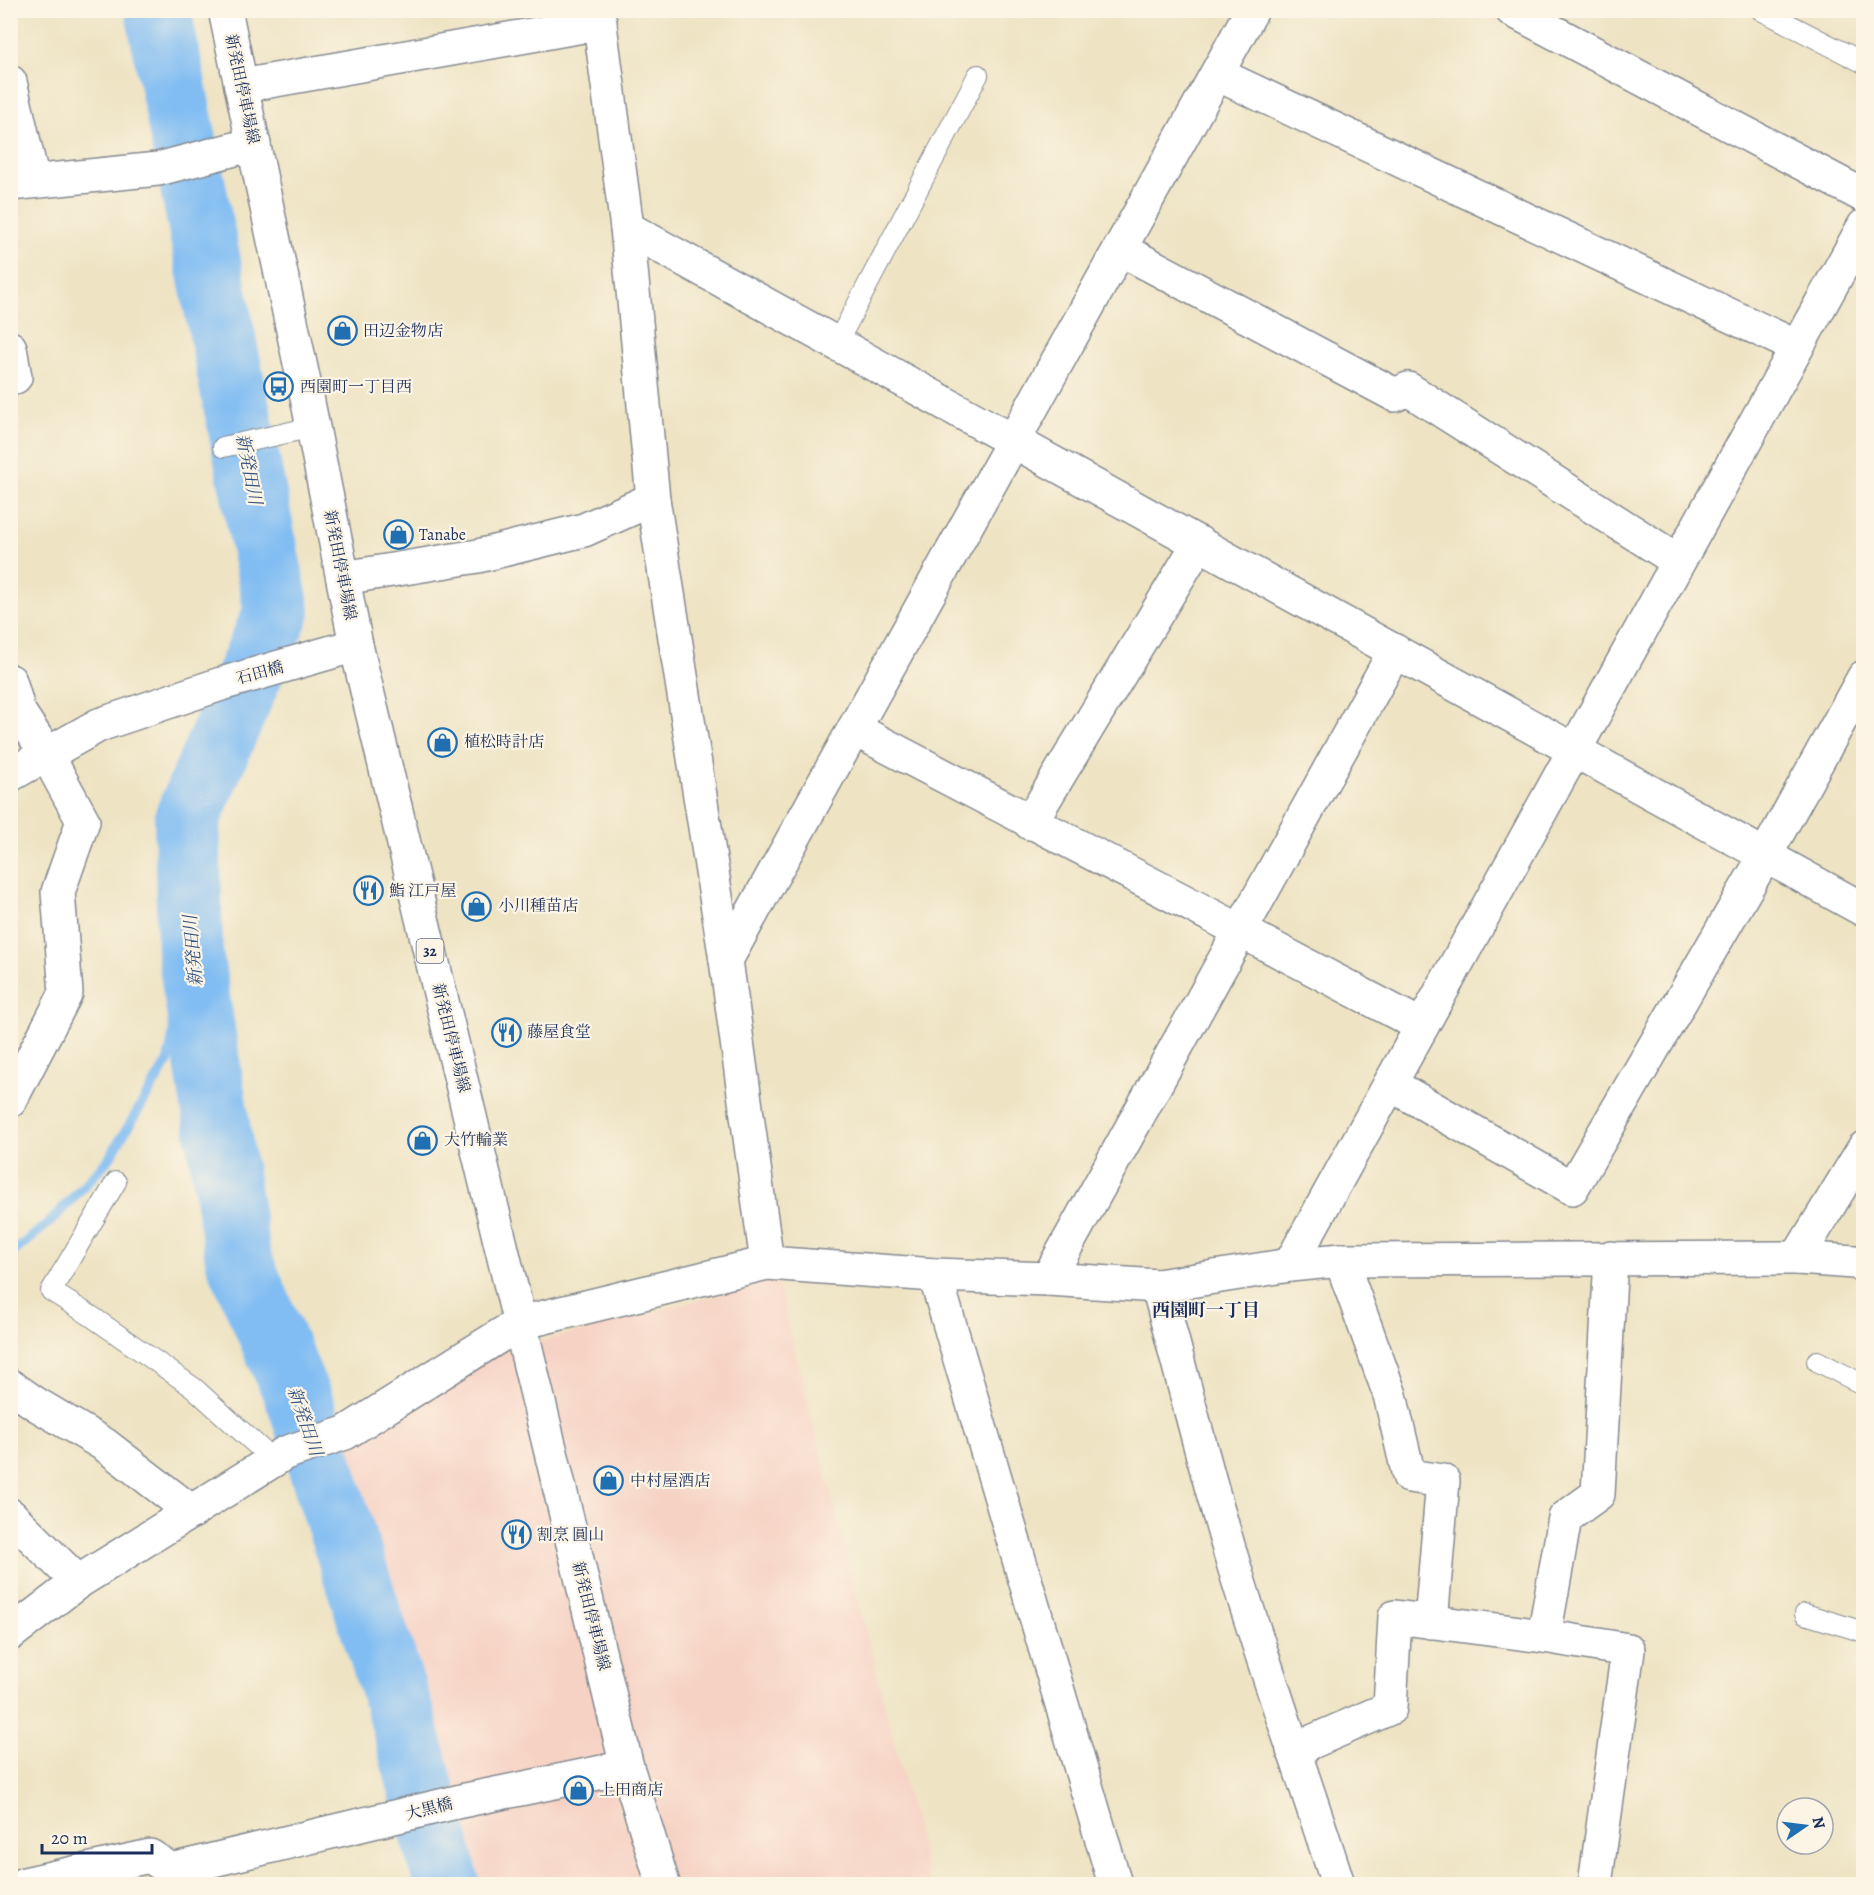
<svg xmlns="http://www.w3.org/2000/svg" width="1874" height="1895" font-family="Alegreya,'Noto Serif JP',serif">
	<rect width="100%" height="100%" fill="#fcf5e5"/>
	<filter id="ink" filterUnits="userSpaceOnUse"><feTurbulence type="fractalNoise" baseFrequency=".0167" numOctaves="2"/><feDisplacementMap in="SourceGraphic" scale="12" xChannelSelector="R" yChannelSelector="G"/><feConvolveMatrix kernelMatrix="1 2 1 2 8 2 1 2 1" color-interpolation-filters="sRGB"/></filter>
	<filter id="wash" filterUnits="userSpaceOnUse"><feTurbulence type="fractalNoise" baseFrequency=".008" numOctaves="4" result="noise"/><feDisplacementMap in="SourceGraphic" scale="24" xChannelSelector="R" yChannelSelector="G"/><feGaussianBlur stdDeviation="1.35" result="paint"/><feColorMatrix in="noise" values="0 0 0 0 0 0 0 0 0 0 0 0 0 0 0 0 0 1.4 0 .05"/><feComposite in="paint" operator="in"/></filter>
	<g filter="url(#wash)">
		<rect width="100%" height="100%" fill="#eee3c3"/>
		<!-- built -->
		<path fill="#f6d2c4" d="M 777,1279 L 930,1884 L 461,1884 L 332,1445 L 488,1355 Z"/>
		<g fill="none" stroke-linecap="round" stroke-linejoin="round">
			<!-- stream -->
			<path stroke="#81bdf3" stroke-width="10" d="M 10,1255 L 52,1220 L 108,1160 L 168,1061 L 190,953"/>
			<!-- river -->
			<path stroke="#81bdf3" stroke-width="66" d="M 158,10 L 277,611 L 187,819 L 190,953 L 238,1258 L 300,1402 L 403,1720 L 447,1884"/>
		</g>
	</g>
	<g filter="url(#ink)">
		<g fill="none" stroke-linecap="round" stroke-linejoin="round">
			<defs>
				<g id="service">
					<path d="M 1761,10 L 1864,63"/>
					<path d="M 837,343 L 978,75"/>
					<path d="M 223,447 L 313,427"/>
					<path d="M 116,1182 L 51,1291 L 91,1316 L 194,1388 L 273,1460"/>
					<path d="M 1817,1361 L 1864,1385"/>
					<path d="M 1805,1614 L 1864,1632"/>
				</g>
				<g id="minor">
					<path d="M 598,10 L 627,228 L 653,499 L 726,960 L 767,1263"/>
					<path d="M 1512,10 L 1864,196"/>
					<path d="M 1217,74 L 1797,347"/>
					<path d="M 10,82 L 33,181"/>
					<path d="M 241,86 L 600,23"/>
					<path d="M 10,184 L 158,169 L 254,144"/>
					<path d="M 627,228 L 1864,910"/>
					<path d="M 1120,249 L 1395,395 L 1408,389 L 1678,561"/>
					<path d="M 10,348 L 15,377"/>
					<path d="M 343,578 L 478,556 L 584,530 L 653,499"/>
					<path d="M 10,681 L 19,712 L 46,753 L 83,821 L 58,892 L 66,993 L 10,1101"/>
					<path d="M 854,729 C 1042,829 1233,926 1422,1026"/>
					<path d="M 1030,823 L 1199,543"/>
					<path d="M 726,960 L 1252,10"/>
					<path d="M 1390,1084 L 1572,1188 L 1765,856 L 1864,677"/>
					<path d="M 1797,1258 L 1864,1148"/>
					<path d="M 1341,1260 L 1390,1395 L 1409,1476 L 1443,1481 L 1431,1622"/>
					<path d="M 1290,1265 L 1864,226"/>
					<path d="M 935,1275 L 1115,1884"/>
					<path d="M 1048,1279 L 1395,651"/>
					<path d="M 1158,1286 C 1181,1372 1202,1457 1227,1542 C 1260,1657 1302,1770 1338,1884"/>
					<path d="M 10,1386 L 36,1404 L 105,1445 L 192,1512"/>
					<path d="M 10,1515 L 78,1582"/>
					<path d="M 10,1634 L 78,1582 L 285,1453 L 345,1433 L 520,1323 L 767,1263 L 935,1275 L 1048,1279 L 1158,1286 L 1290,1265 L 1341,1260 L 1797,1258 L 1854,1262 L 1864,1265"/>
					<path d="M 1544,1636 L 1565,1518 L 1598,1494 L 1611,1258"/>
					<path d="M 1293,1750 L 1390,1708 L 1395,1617 L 1544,1636 L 1628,1650 L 1595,1884"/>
					<path d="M 24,1884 L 150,1856 L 171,1870 L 461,1801 L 627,1767"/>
				</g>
				<path id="tertiary" d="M 10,775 L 99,725 L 221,684 L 356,645"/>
				<path id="primary" d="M 225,10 L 305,387 L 356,645 L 627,1767 L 663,1884"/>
			</defs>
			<!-- service casing -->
			<use href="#service" stroke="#848990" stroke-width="22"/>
			<!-- minor casing -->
			<use href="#minor" stroke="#848990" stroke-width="36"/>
			<!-- tertiary casing -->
			<use href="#tertiary" stroke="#848990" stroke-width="36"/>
			<!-- primary casing -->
			<use href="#primary" stroke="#848990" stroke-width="36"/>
			<!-- service -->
			<use href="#service" stroke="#fff" stroke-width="20"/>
			<!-- minor -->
			<use href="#minor" stroke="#fff" stroke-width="33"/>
			<!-- tertiary -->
			<use href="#tertiary" stroke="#fff" stroke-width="33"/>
			<!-- primary -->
			<use href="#primary" stroke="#fff" stroke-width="33"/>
		</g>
	</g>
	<!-- icons -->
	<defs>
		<symbol id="shop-ring" viewBox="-11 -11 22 22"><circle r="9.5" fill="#fcf5e5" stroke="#1f6fb2" stroke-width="1.5"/><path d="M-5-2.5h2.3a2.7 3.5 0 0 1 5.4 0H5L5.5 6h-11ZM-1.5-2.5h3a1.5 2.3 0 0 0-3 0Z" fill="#1f6fb2"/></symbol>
		<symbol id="bus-ring" viewBox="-11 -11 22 22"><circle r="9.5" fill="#fcf5e5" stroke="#1f6fb2" stroke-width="1.5"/><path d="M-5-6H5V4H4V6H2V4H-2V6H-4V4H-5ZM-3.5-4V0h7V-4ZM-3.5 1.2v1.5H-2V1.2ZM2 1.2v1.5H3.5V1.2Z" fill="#1f6fb2"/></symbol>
		<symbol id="restaurant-ring" viewBox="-11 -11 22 22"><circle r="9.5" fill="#fcf5e5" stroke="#1f6fb2" stroke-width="1.5"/><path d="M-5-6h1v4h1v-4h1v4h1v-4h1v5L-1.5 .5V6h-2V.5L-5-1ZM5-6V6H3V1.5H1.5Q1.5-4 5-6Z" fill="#1f6fb2"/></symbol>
	</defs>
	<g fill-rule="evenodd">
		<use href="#shop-ring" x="326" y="314" width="33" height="33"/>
		<use href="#bus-ring" x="262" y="370" width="33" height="33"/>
		<use href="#shop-ring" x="382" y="518" width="33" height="33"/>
		<use href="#shop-ring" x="426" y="726" width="33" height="33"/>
		<use href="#restaurant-ring" x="352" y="874" width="33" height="33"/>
		<use href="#shop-ring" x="460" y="890" width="33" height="33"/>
		<use href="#restaurant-ring" x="490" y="1016" width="33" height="33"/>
		<use href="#shop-ring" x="406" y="1124" width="33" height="33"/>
		<use href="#shop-ring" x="592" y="1464" width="33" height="33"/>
		<use href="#restaurant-ring" x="500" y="1518" width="33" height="33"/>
		<use href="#shop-ring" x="562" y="1774" width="33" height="33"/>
	</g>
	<g text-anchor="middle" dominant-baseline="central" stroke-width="4.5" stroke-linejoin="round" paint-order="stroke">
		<!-- shield labels -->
		<rect fill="#fcf5e5" stroke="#5e6a86" stroke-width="1.5" x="416.5" y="939" width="27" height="24" rx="4.5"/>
		<g font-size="15" font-weight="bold" fill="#1b2f5e">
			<text x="430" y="951">32</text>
		</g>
		<!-- street labels -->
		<g font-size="16" fill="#1b2f5e" stroke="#fcf5e5">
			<text transform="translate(242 89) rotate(78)">新発田停車場線</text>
			<text transform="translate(340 565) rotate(79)">新発田停車場線</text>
			<text transform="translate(260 673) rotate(-15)">石田橋</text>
			<text transform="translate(451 1038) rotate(76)">新発田停車場線</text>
			<text transform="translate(591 1616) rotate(76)">新発田停車場線</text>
			<text transform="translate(429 1809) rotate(-14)">大黒橋</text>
		</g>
		<!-- poi labels -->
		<g font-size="16" fill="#1b2f5e" stroke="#fcf5e5" text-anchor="start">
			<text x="363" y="331">田辺金物店</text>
			<text x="300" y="387">西園町一丁目西</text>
			<text x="419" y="535">Tanabe</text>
			<text x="464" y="742">植松時計店</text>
			<text x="389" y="891">鮨 江戸屋</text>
			<text x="498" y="906">小川種苗店</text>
			<text x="527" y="1032">藤屋食堂</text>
			<text x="444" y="1140">大竹輪業</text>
			<text x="630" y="1481">中村屋酒店</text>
			<text x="537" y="1535">割烹 圓山</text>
			<text x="599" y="1790">上田商店</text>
		</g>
		<!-- water labels -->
		<g font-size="18" font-style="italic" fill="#345283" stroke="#fcf5e5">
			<text transform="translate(249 469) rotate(79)">新発田川</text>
			<text transform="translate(193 951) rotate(-95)">新発田川</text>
			<text transform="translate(305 1421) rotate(71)">新発田川</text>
		</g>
		<!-- neighbourhood labels -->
		<g font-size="18" font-weight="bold" fill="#1b2f5e" stroke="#fcf5e5">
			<text x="1206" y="1310">西園町一丁目</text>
		</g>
	</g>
	<!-- margin -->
	<rect width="1874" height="1895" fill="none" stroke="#fcf5e5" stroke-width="36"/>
	<!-- north arrow -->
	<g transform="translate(1805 1826) rotate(76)"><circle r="28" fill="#fcf5e5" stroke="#a2a6af" stroke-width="1.5"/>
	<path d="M0-4.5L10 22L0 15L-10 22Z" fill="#1f6fb2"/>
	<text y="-9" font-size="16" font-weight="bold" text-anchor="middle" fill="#1b2f5e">N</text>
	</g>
	<!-- scale -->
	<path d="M42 1844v9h110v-9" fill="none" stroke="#1b2f5e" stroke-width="3"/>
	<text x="51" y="1844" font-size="18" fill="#1b2f5e" stroke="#fcf5e5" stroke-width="4.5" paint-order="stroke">20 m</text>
</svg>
